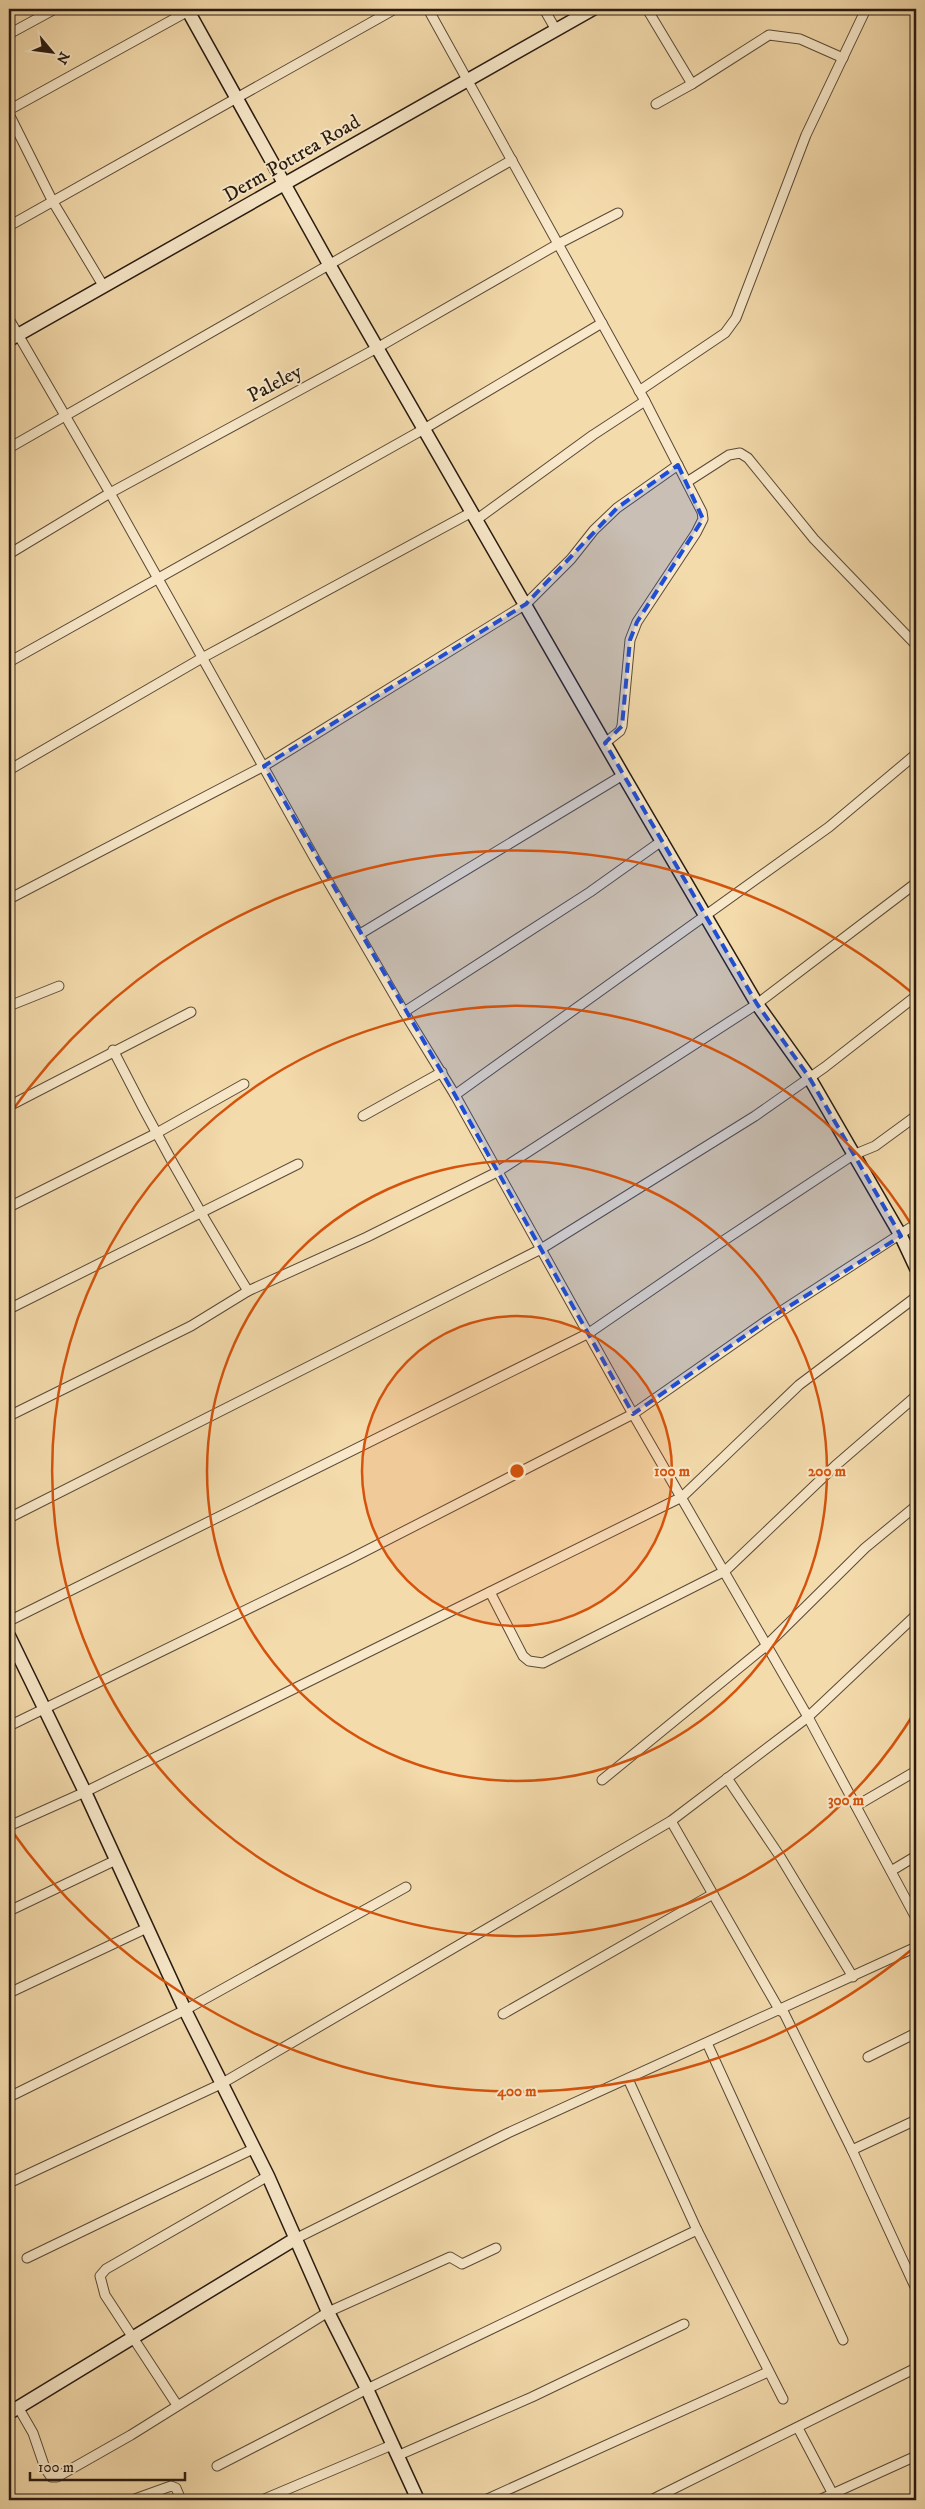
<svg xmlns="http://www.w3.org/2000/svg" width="925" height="2509" font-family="'IM FELL DW Pica',serif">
	<rect width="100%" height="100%" fill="#f4dbac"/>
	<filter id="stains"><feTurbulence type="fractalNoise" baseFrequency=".004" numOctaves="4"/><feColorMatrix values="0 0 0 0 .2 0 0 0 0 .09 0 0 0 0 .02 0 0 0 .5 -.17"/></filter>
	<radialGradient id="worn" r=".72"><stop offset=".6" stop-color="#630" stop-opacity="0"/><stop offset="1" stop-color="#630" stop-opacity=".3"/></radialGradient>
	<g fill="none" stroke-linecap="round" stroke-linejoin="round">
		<defs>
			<g id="street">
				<path d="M 428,9 L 645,401 L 702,512 L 703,519 L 696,533 L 637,622 L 630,640 L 622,726 L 620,731 L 605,743"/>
				<path d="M 544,9 L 556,30"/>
				<path d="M 647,9 L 692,84"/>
				<path d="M 9,34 L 55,9"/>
				<path d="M 656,104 L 692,84 L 769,35 L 800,39 L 843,58"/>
				<path d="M 9,110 L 192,9"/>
				<path d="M 9,114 L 53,202 L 104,287"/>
				<path d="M 9,226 L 395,9"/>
				<path d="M 9,319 L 110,493 L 315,859 L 404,1012 L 455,1095 L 633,1414 L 808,1717 L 916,1918"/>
				<path d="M 639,391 L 725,333 L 736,318 L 806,135 L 866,9"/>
				<path d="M 9,448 L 512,160"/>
				<path d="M 687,482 L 729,455 L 740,453 L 748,458 L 814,539 L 916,645"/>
				<path d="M 476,520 L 593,435 L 645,401"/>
				<path d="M 9,554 L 110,493 L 377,348 L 558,244 L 618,213"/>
				<path d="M 9,662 L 424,429 L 602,323"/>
				<path d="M 9,770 L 202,658 L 472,512"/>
				<path d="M 9,899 L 264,766 L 526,604 L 571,559 L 594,530 L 617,508 L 678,465"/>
				<path d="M 360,934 L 623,775"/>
				<path d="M 9,1006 L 59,986"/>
				<path d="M 404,1012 L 590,892 L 663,840"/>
				<path d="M 113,1050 C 155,1133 199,1212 248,1291"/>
				<path d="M 455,1095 L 829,827 L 916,754"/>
				<path d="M 9,1106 L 191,1012"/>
				<path d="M 363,1116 L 442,1072"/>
				<path d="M 9,1207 L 155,1134 L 244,1084"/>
				<path d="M 9,1309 L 298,1164"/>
				<path d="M 9,1416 L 191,1326 L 248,1291 L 367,1237 L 497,1172 L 757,1004 L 916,883"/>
				<path d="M 9,1518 L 541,1249 L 755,1116 L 825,1067 L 916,996"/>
				<path d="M 490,1592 L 523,1656 L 529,1661 L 543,1663 L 725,1571 L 835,1466 L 916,1396"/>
				<path d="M 9,1621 L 589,1333 L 723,1241 L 853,1155 L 875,1146 L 916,1116"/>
				<path d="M 9,1726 L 348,1560 L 633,1414 L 769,1319 L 916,1224"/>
				<path d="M 727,1778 L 781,1858 L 853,1977"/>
				<path d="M 602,1780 L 767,1645 L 865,1548 L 916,1506"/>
				<path d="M 856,1806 L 916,1771"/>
				<path d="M 671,1821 L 780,2011"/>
				<path d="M 9,1826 L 85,1792 L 682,1497 L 799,1385 L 916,1297"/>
				<path d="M 891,1871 L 916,1856"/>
				<path d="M 9,1911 L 116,1860"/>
				<path d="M 9,1993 L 147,1928"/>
				<path d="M 782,2009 L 852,2150 L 916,2289"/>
				<path d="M 503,2014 L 713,1894"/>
				<path d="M 707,2043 L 843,2340"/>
				<path d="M 868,2057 L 916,2033"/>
				<path d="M 628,2079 L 697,2230 L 783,2399"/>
				<path d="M 9,2097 L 185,2010 L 406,1887"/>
				<path d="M 852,2150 L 916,2120"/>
				<path d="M 9,2183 L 221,2084 L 671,1821 L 808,1717 L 916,1615"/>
				<path d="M 295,2239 L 508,2133 L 916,1947"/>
				<path d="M 27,2258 L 253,2149"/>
				<path d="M 177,2405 L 105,2295 L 100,2276 L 106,2269 L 268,2176"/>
				<path d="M 18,2407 L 33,2433 L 45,2468 L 51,2477 L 57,2477 L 131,2435 L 328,2312 L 450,2257 L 462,2264 L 496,2248"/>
				<path d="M 798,2428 L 836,2500"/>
				<path d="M 397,2456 L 532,2397 L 684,2324"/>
				<path d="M 217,2466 L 367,2389 L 697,2230"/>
				<path d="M 132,2500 L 171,2486 L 176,2488 L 181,2500"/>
				<path d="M 262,2500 L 392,2445"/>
				<path d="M 485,2500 L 768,2372"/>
				<path d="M 651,2500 L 916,2368"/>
				<path d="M 819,2500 L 916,2456"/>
			</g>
			<g id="secondary">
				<path d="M 187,9 L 330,266 L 623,775 L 757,1004 L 809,1077 L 901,1236 L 916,1268"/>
				<path d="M 9,340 L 593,9"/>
				<path d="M 9,1636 L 85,1792 L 185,2010 L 268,2176 L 328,2312 L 367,2389 L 418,2500"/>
				<path d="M 9,2413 L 295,2239"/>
			</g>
		</defs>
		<!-- street casing -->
		<use href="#street" stroke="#5a4a37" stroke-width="11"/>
		<!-- secondary casing -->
		<use href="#secondary" stroke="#271a10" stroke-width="15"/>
		<!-- street -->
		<use href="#street" stroke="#f8e8c9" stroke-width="9"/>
		<!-- secondary -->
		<use href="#secondary" stroke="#f8e8c9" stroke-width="12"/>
	</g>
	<!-- marked area -->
	<path fill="#1d4ed8" fill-opacity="0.2" stroke="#1d4ed8" stroke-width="4" stroke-dasharray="10 6" stroke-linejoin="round" d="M 678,465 L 703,519 L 637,622 L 630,640 L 622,726 L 605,743 L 757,1004 L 809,1077 L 901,1236 L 769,1319 L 633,1414 L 455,1095 L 264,766 L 526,604 L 617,508 Z"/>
	<!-- distance rings -->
	<circle cx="517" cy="1471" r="155" fill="#d5530c" fill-opacity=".12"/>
	<g fill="none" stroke="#d5530c" stroke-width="2.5">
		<circle cx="517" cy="1471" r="155"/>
		<circle cx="517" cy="1471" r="310"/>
		<path d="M916 1710A465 465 0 1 1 916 1232"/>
		<path d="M916 1946A620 620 0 0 1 9 1827M9 1115A620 620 0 0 1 916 996"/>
	</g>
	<g text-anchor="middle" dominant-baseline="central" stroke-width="4" stroke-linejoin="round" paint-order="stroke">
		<!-- street labels -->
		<g font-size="20" fill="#271a10" stroke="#f8e8c9">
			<text transform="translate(292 159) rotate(-30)">Derm Pottrea Road</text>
			<text transform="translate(275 384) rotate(-28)">Paleley</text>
		</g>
	</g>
	<circle cx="517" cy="1471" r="8" fill="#d5530c" stroke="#f8e8c9" stroke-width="2.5"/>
	<g font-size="15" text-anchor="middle" font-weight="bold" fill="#d5530c" stroke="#f8e8c9" stroke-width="4" stroke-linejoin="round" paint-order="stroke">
		<text x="672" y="1476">100 m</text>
		<text x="827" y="1476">200 m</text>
		<text x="846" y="1805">300 m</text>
		<text x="517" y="2096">400 m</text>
	</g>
	<!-- margin -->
	<rect width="925" height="2509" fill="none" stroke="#f4dbac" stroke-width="30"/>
	<rect x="10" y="10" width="905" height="2489" fill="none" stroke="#271a10" stroke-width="2.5"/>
	<rect x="15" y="15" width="895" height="2479" fill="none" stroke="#271a10"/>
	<!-- north arrow -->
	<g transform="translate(52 52) rotate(119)" stroke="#f8e8c9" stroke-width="4" paint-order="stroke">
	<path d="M0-4L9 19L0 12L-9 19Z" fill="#271a10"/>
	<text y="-8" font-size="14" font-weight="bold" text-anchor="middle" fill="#271a10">N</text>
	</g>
	<!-- scale -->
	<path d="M30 2472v8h155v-8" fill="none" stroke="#271a10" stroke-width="2.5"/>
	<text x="38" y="2472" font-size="15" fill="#271a10" stroke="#f8e8c9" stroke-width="4" paint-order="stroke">100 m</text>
	<rect width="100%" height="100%" filter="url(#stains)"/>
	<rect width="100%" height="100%" fill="url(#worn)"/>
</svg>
